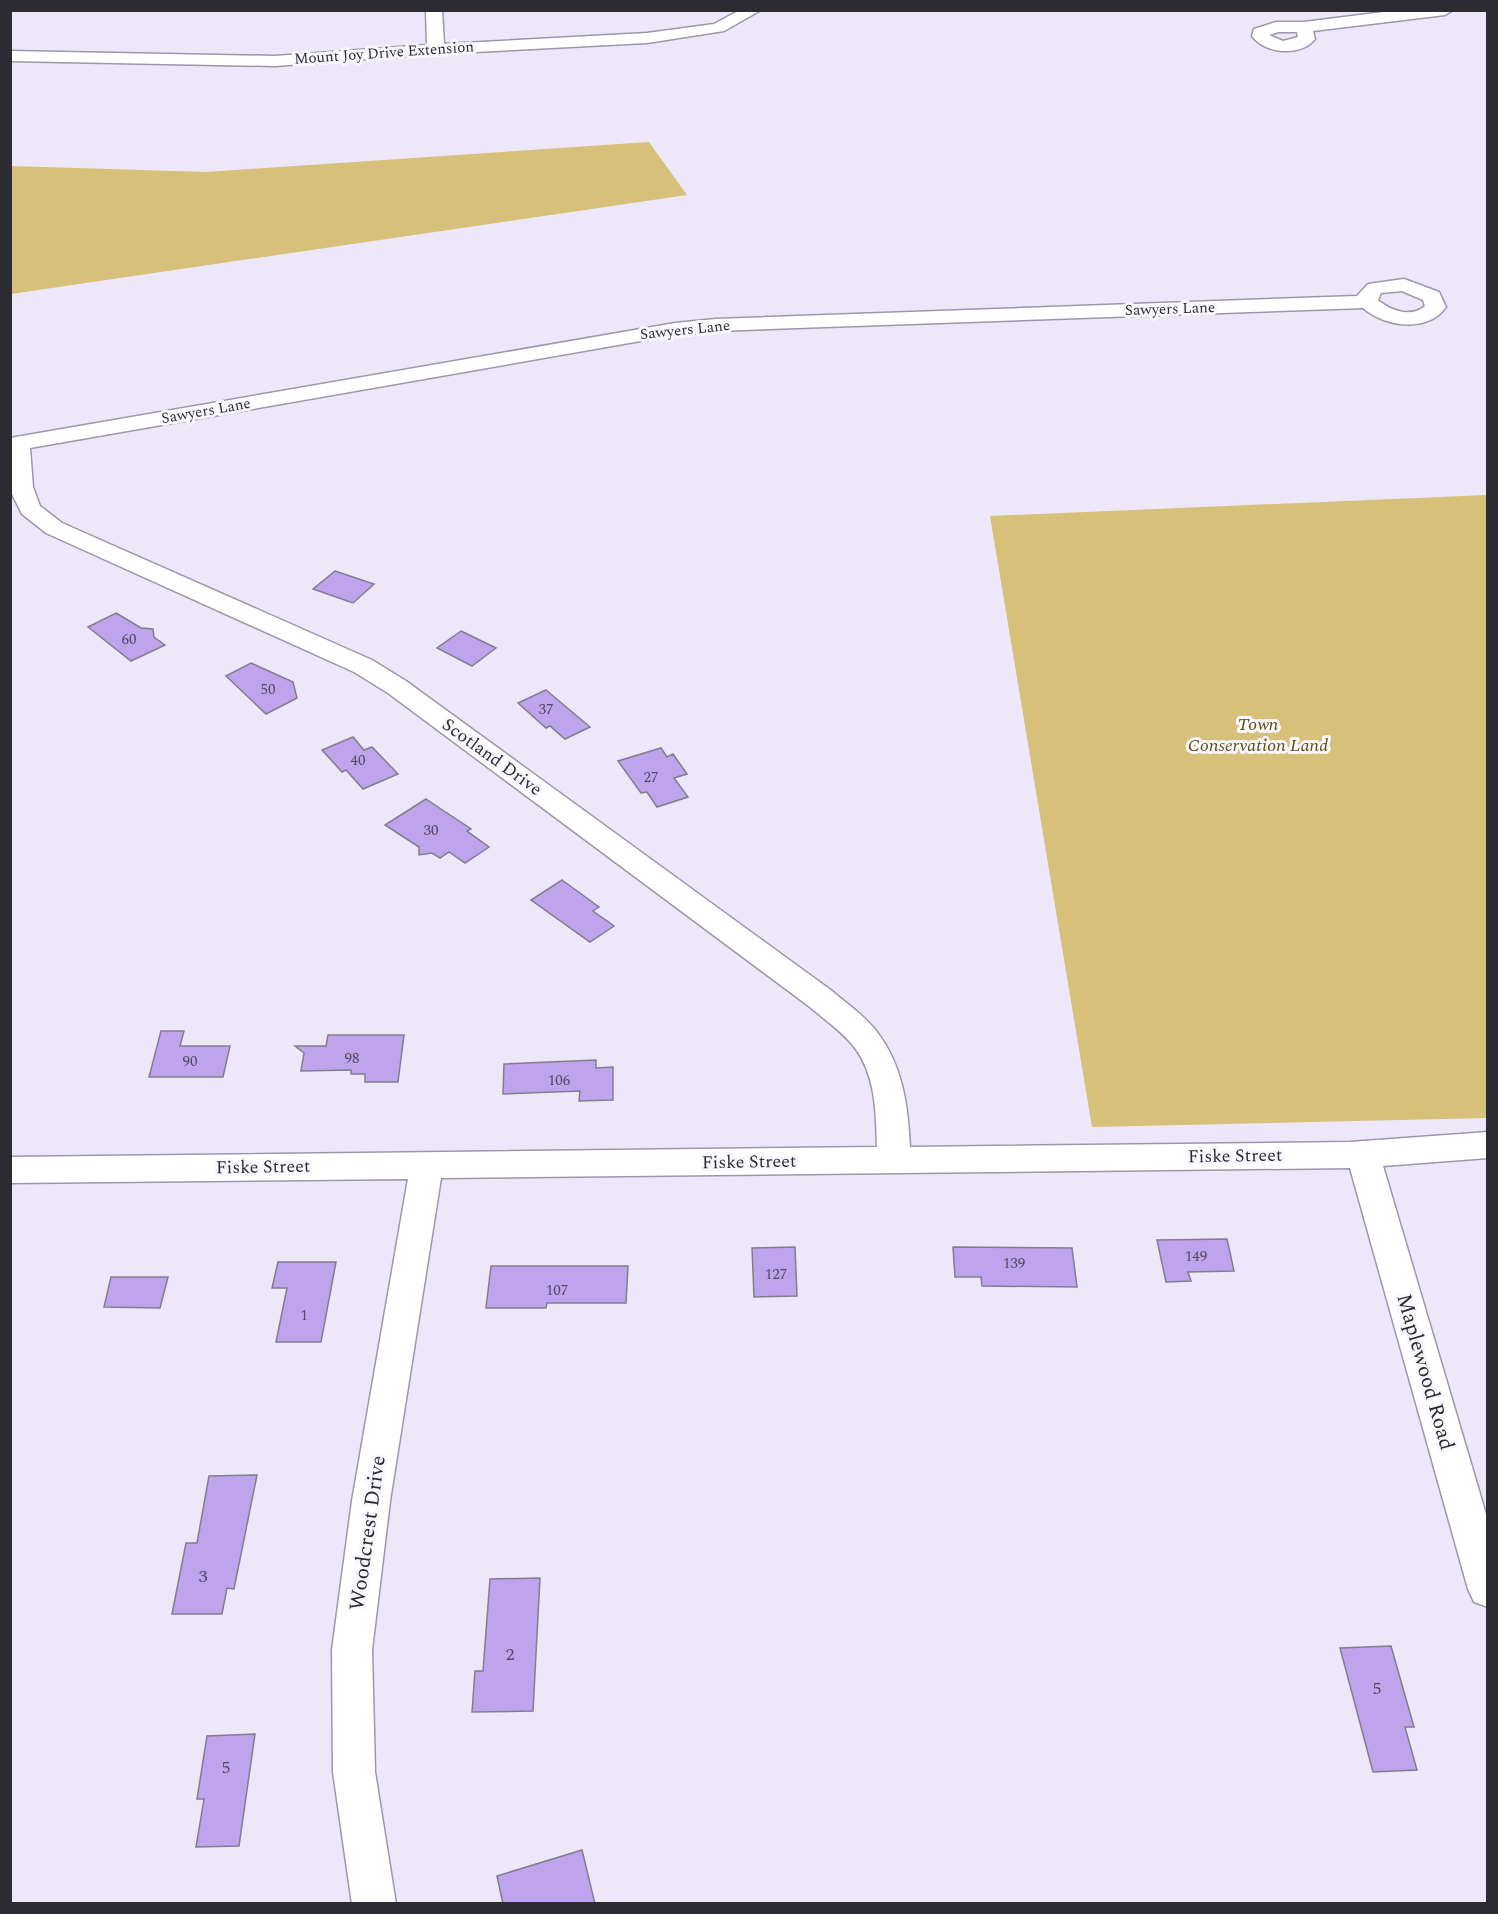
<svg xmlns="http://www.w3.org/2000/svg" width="1498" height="1914" font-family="Spectral,serif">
	<rect width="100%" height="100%" fill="#ede7f9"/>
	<!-- green -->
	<g fill="#d6c07a">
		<path d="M 649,142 L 687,195 L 11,294 L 11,166 L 206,172 Z"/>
		<path d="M 1487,495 L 1487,1118 L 1092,1127 L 990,516 Z"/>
	</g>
	<!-- building -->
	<g fill="#bda4ed" stroke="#827d8d" stroke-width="1.5">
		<path d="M 335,571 L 374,584 L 353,603 L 313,589 Z"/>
		<path d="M 116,613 L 141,628 L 153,629 L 154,637 L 165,645 L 131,661 L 88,627 Z"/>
		<path d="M 461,631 L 496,648 L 472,666 L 437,648 Z"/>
		<path d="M 251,663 L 293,682 L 297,698 L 266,714 L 226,676 Z"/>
		<path d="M 546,690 L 590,727 L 565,739 L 550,726 L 546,728 L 518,703 Z"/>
		<path d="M 353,737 L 364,750 L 372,747 L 398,774 L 363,789 L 346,770 L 342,772 L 322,750 Z"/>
		<path d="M 661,748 L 667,757 L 673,754 L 687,774 L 674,778 L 688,797 L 657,807 L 647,792 L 641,793 L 618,761 Z"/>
		<path d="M 426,799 L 471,829 L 467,831 L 489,847 L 465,863 L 449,852 L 440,858 L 432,853 L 419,855 L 419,847 L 385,825 Z"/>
		<path d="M 562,880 L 599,907 L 593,911 L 614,926 L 590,942 L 531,900 Z"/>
		<path d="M 161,1031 L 184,1031 L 180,1046 L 230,1046 L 223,1077 L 149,1077 Z"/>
		<path d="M 328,1035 L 404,1035 L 398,1082 L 365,1082 L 365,1074 L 351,1074 L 351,1070 L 301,1071 L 304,1053 L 295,1046 L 326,1046 Z"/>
		<path d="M 596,1060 L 596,1068 L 613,1067 L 613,1100 L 579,1101 L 580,1091 L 503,1094 L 504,1064 Z"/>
		<path d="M 1227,1239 L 1234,1271 L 1188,1272 L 1191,1281 L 1166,1282 L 1157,1240 Z"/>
		<path d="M 795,1247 L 797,1296 L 754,1297 L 752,1248 Z"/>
		<path d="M 953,1247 L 1072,1248 L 1077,1287 L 982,1286 L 981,1277 L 955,1277 Z"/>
		<path d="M 278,1262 L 336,1262 L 321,1342 L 276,1342 L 287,1288 L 272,1288 Z"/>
		<path d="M 491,1266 L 628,1266 L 626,1303 L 547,1303 L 546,1308 L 486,1308 Z"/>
		<path d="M 111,1277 L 168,1277 L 160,1308 L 104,1307 Z"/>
		<path d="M 257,1475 L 234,1589 L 227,1588 L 222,1614 L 172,1614 L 186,1543 L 197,1543 L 209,1476 Z"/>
		<path d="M 540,1578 L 533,1711 L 472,1712 L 475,1671 L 483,1671 L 490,1579 Z"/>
		<path d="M 1391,1646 L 1414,1727 L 1405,1727 L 1417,1770 L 1373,1772 L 1340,1648 Z"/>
		<path d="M 255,1734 L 239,1846 L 196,1847 L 204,1799 L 197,1799 L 207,1736 Z"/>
		<path d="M 582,1850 L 595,1904 L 503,1904 L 497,1876 Z"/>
	</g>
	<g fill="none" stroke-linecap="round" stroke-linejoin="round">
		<defs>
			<g id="street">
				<path d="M 426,10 L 442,10 L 444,44 L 647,33 L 714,24 L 740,10 L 761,10 L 724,31 L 647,43 L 436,54 L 275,66 L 10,61 L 10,51 L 275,56 L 427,45 Z"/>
				<path d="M 1400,10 L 1453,10 L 1445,15 L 1313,31 L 1315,39 C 1301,57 1265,54 1252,36 L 1254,29 L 1276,22 L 1304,22 ZM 1278,32 L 1297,32 L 1298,37 L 1283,41 L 1269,35 Z"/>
				<path d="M 1404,279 L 1439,292 L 1446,307 C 1428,333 1384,327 1363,308 L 716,331 L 675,335 L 30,448 L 33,487 L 40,506 L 62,523 L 372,660 L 406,681 L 832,991 C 847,1004 865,1016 877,1032 C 903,1066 908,1106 910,1147 L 1350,1142 L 1488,1132 L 1488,1158 L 1383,1166 L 1488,1521 L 1488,1607 L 1474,1602 L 1468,1589 L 1350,1168 L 441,1178 L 390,1501 L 372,1650 L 375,1772 L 396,1904 L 352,1904 L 333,1772 L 332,1650 L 352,1501 L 408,1179 L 10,1183 L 10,1157 L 877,1147 C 876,1114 876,1076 855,1048 C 843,1032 825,1020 810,1007 L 388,693 L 354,672 L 46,533 L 22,514 L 10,490 L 10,438 L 675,323 L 716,319 L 1357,296 L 1368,284 ZM 1402,291 L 1423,300 L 1425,306 C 1411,318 1391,311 1378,300 L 1381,293 Z"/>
			</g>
		</defs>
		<!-- street casing -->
		<use href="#street" stroke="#9d98a8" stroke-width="3"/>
		<!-- street -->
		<use href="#street" fill="#fff" fill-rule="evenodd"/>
	</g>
	<g text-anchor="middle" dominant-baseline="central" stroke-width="6" stroke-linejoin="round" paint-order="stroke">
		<!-- far-street labels -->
		<g font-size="15" fill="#2d2b32" stroke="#f9f7fe">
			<text transform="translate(384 53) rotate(-4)">Mount Joy Drive Extension</text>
			<text transform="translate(1170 309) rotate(-2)">Sawyers Lane</text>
			<text transform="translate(685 330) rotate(-6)">Sawyers Lane</text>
			<text transform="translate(206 411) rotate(-10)">Sawyers Lane</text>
		</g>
		<!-- number labels -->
		<g font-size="15" fill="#514961">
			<text x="129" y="639">60</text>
			<text x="268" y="689">50</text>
			<text x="546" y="709">37</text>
			<text x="358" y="760">40</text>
			<text x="651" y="777">27</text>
			<text x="431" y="830">30</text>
			<text x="352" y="1058">98</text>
			<text x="190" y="1061">90</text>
			<text x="559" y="1080">106</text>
			<text x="1196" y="1256">149</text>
			<text x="1014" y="1263">139</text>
			<text x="776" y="1274">127</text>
			<text x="557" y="1290">107</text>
			<text x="304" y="1315">1</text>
		</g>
		<!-- park labels -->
		<g font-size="18" font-style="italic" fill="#5e4d0b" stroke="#f9f7fe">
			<text x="1258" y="724">Town<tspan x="1258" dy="21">Conservation Land</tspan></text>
		</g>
		<!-- street labels -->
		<g font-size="18" fill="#2d2b32" stroke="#f9f7fe">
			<text transform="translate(492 757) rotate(36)">Scotland Drive</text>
			<text transform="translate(1235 1156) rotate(-1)">Fiske Street</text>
			<text transform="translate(749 1162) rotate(-1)">Fiske Street</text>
			<text transform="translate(263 1167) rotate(-1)">Fiske Street</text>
		</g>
		<!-- near-number labels -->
		<g font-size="18" fill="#514961">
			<text x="203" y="1576">3</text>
			<text x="510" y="1654">2</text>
			<text x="1377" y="1688">5</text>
			<text x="226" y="1767">5</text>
		</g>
		<!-- near-street labels -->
		<g font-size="21" fill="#2d2b32" stroke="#f9f7fe">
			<text transform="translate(1425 1372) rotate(74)">Maplewood Road</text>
			<text transform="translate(368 1533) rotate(-82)">Woodcrest Drive</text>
		</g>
	</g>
	<!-- border -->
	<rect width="1498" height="1914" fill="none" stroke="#2d2b32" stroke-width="24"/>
</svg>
